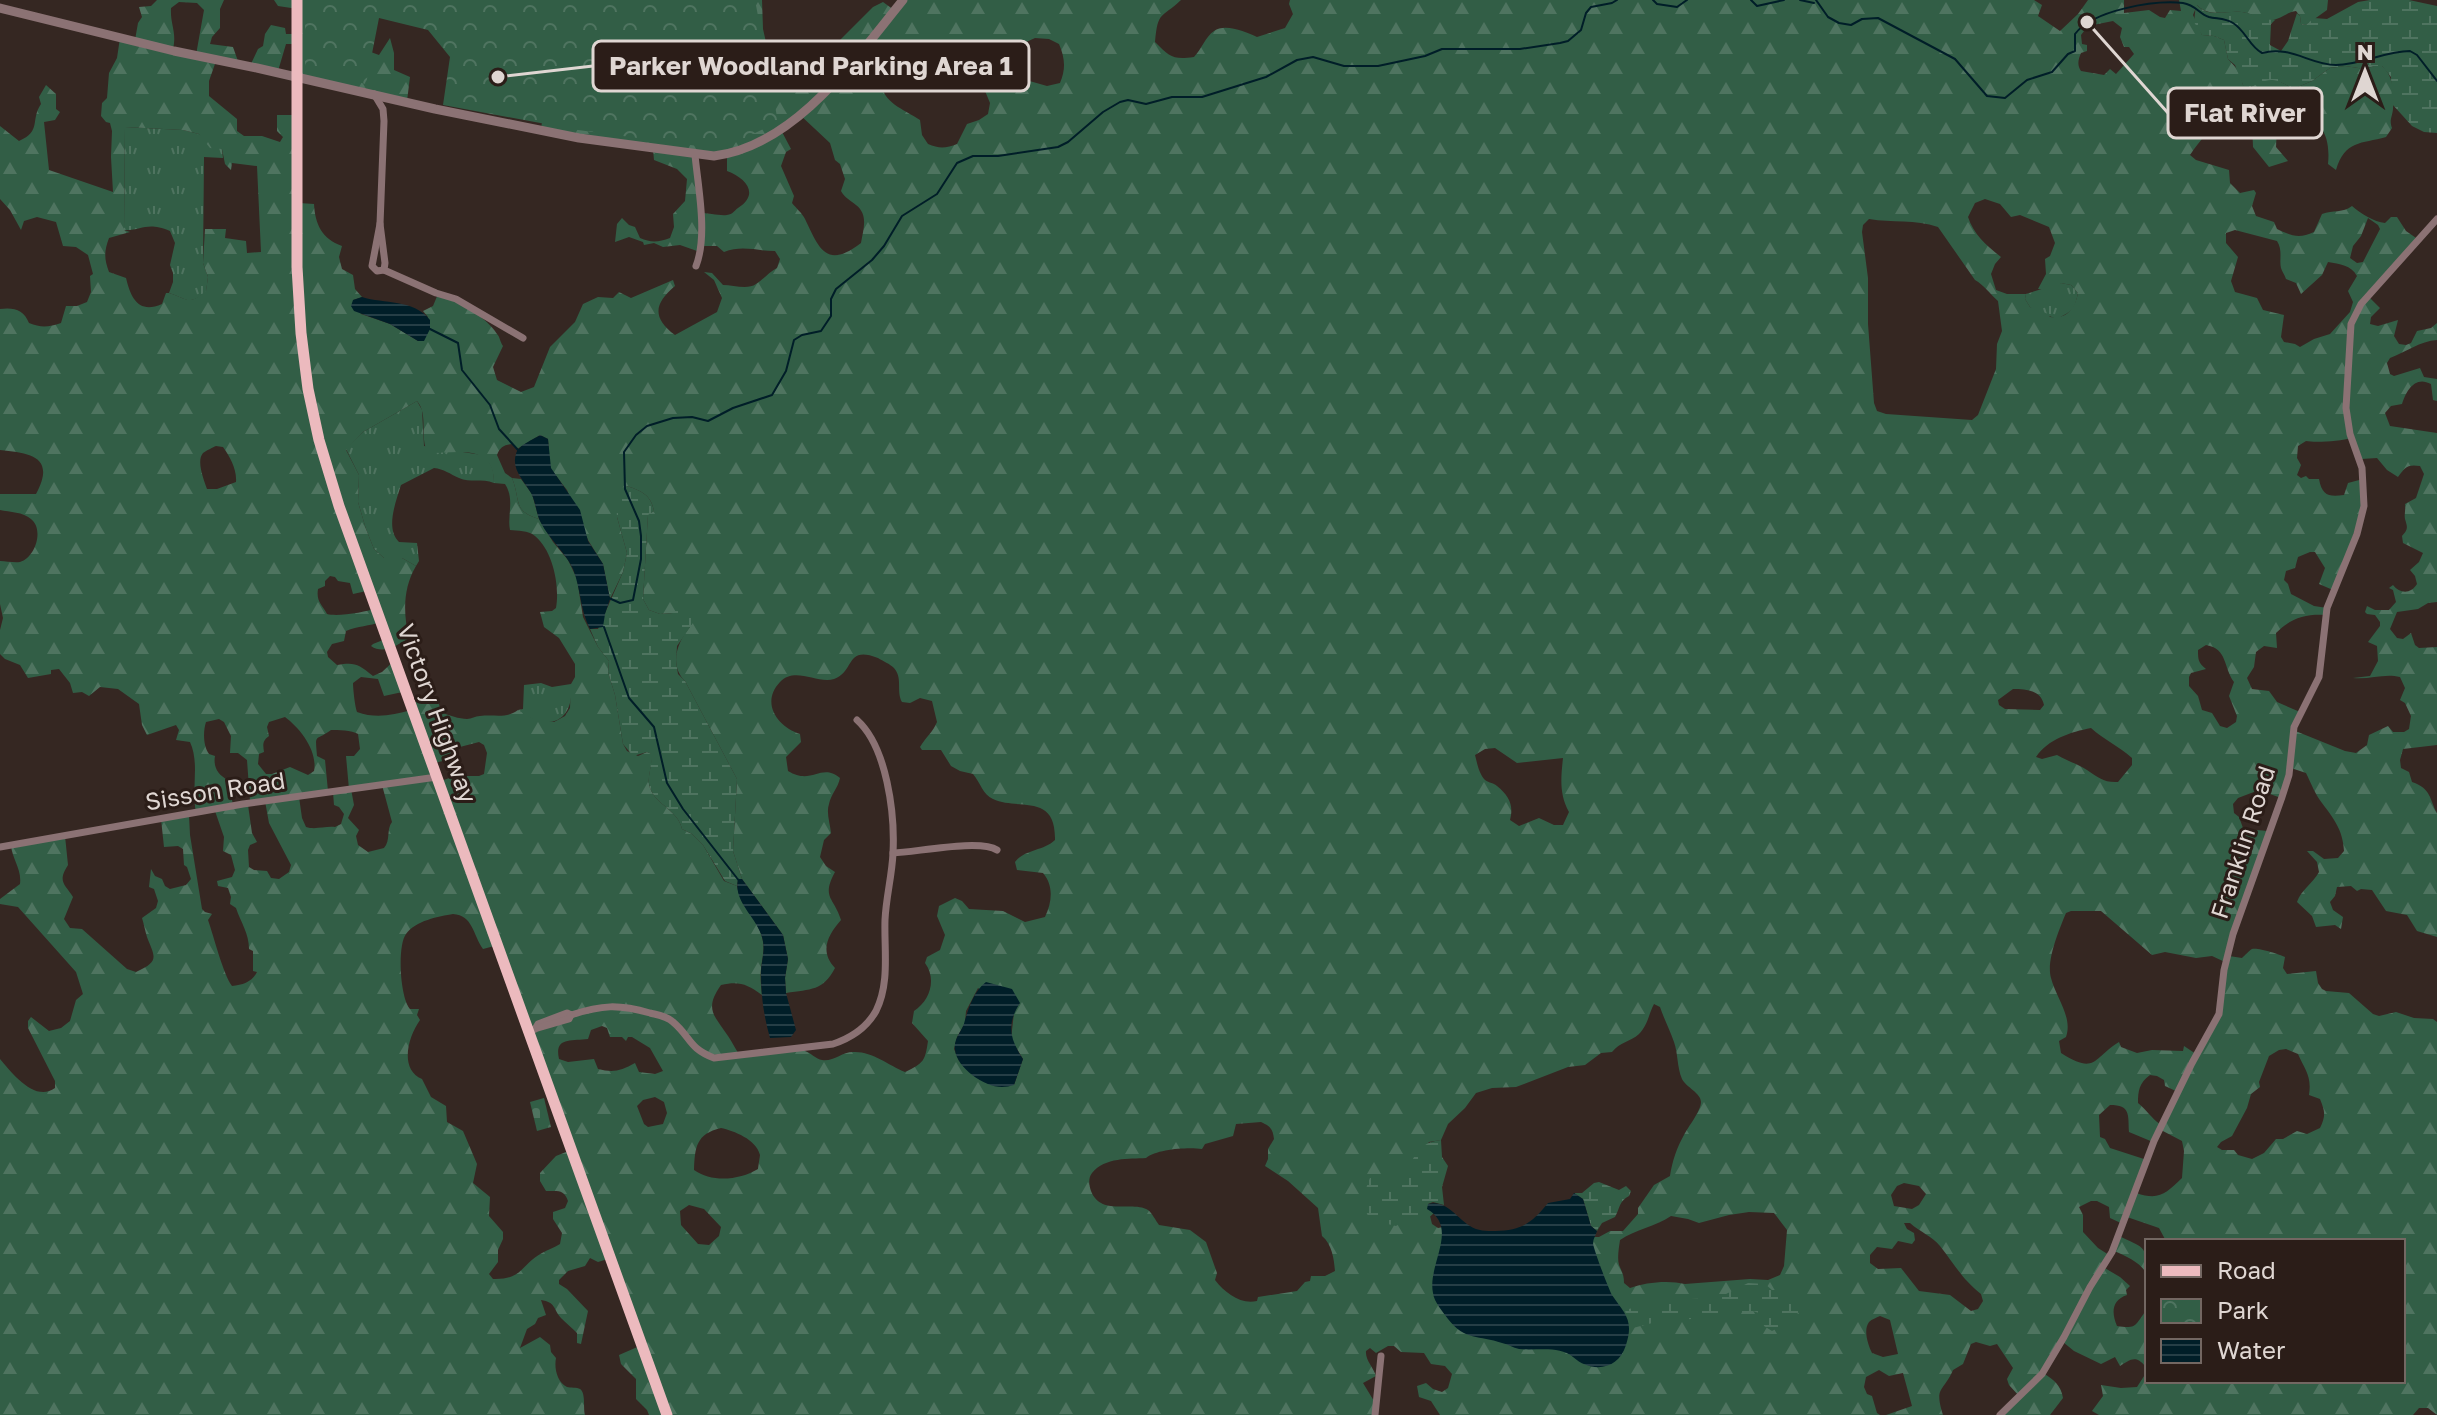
<svg xmlns="http://www.w3.org/2000/svg" width="2437" height="1415" font-family="'Golos Text',sans-serif">
	<defs>
		<pattern id="grass-tufts" width="24" height="20" patternUnits="userSpaceOnUse" patternTransform="scale(2)"><rect width="24" height="20" fill="#325e46"/><path d="M3 7l-1-3M5 7V3M7 7l1-3M15 17l-1-3M17 17v-4M19 17l1-3" fill="none" stroke="#4f7460"/></pattern>
		<pattern id="forest-firs" width="22" height="20" patternUnits="userSpaceOnUse" patternTransform="scale(2)"><rect width="22" height="20" fill="#325e46"/><path d="M5 1l3.5 6h-7zM16 11l3.5 6h-7z" fill="#4f7460"/></pattern>
		<pattern id="wetland-marsh" width="20" height="14" patternUnits="userSpaceOnUse" patternTransform="scale(2)"><rect width="20" height="14" fill="#325e46"/><path d="M1 5h8M5 5V1M11 12h8M15 12V8" fill="none" stroke="#4f7460"/></pattern>
		<pattern id="cemetery-stones" width="16" height="16" patternUnits="userSpaceOnUse" patternTransform="scale(2)"><rect width="16" height="16" fill="#325e46"/><path d="M2 7V4a2 2 0 0 1 4 0v3zM10 15v-3a2 2 0 0 1 4 0v3z" fill="#4f7460"/></pattern>
		<pattern id="park-crowns" width="20" height="18" patternUnits="userSpaceOnUse" patternTransform="scale(2)"><rect width="20" height="18" fill="#325e46"/><path d="M2 6a3 3 0 1 1 6 0M12 15a3 3 0 1 1 6 0" fill="none" stroke="#4f7460"/></pattern>
		<pattern id="water-rules" width="6" height="5" patternUnits="userSpaceOnUse" patternTransform="scale(2)"><rect width="6" height="5" fill="#001e28"/><path d="M0 2.5h6" fill="none" stroke="#253e46"/></pattern>
	</defs>
	<rect width="100%" height="100%" fill="#352722"/>
	<!-- grass -->
	<g fill="url(#grass-tufts)">
		<path d="M 125,127 L 183,130 L 199,134 L 222,149 L 223,158 L 204,157 L 203,263 L 208,277 L 206,292 C 187,306 188,299 169,293 L 173,282 L 173,273 L 170,265 L 175,243 L 170,231 C 146,221 142,231 124,230 Z"/>
		<path d="M 2061,283 L 2071,285 L 2078,293 C 2074,311 2073,310 2057,319 L 2036,311 L 2030,307 L 2025,299 L 2026,294 Z"/>
		<path d="M 417,401 L 422,410 L 424,446 L 482,455 C 492,463 494,470 494,483 C 482,478 470,483 459,478 C 450,474 444,469 434,468 L 401,485 C 396,501 385,529 399,542 L 417,543 L 419,561 L 416,566 L 402,558 L 384,558 L 374,549 L 366,529 L 358,502 L 359,475 L 346,449 L 363,432 Z"/>
		<path d="M 512,478 L 521,479 L 532,494 L 539,519 C 512,511 521,500 512,478 Z"/>
		<path d="M 541,683 L 552,687 L 571,684 C 575,724 546,732 518,710 L 523,709 L 524,685 Z"/>
	</g>
	<!-- forest -->
	<g fill="url(#forest-firs)" fill-rule="evenodd">
		<path d="M 157,0 L 224,0 L 220,9 L 220,28 L 212,37 L 210,44 L 233,47 L 239,64 L 216,61 L 209,81 L 209,96 L 237,119 L 237,131 L 244,136 L 262,136 L 280,142 L 283,137 L 277,131 L 277,115 L 298,115 L 299,203 L 314,204 C 315,224 322,239 342,246 L 339,257 L 342,269 L 353,275 L 355,289 L 362,297 L 353,300 L 361,314 L 390,324 L 418,341 L 428,317 L 423,311 L 433,306 L 438,294 C 456,297 488,319 497,334 C 500,337 500,342 503,346 L 493,367 L 497,380 L 521,392 L 534,387 L 550,347 L 575,322 L 583,304 L 598,297 L 613,298 L 619,292 L 631,298 L 673,280 L 675,286 C 655,303 651,317 675,335 L 717,312 L 722,298 L 714,280 L 704,272 L 712,273 L 723,285 C 733,285 748,290 756,284 C 764,279 769,272 777,268 L 780,259 L 775,251 C 757,251 742,245 724,252 L 717,246 L 701,246 L 700,252 L 680,245 L 663,247 L 654,243 L 644,245 L 643,242 L 629,237 L 615,242 L 617,224 L 622,218 L 629,225 L 635,227 L 640,238 C 651,243 659,242 670,238 L 674,227 L 673,214 L 685,201 L 687,179 L 677,169 L 654,160 L 653,149 L 541,129 L 543,116 L 521,0 L 762,0 L 763,29 L 774,78 L 786,89 L 792,89 L 808,77 L 819,64 L 831,55 L 838,42 L 873,7 L 883,2 L 894,10 L 904,0 L 1181,0 C 1161,19 1158,10 1155,42 C 1170,57 1173,60 1194,57 C 1201,50 1206,36 1214,31 C 1225,23 1246,32 1257,37 L 1285,28 L 1293,14 L 1289,4 L 1290,0 L 2034,0 L 2042,5 L 2038,16 L 2060,31 L 2078,14 L 2088,0 L 2124,0 L 2124,13 L 2149,10 L 2160,17 L 2165,18 L 2170,10 L 2181,11 L 2179,0 L 2328,0 L 2327,10 L 2306,25 L 2301,24 L 2300,16 L 2296,11 C 2287,12 2281,19 2272,20 C 2262,22 2256,16 2247,13 C 2229,8 2212,20 2197,5 L 2193,15 L 2202,35 L 2214,36 L 2224,40 L 2228,59 L 2239,71 L 2243,85 L 2250,88 C 2267,75 2274,77 2293,89 L 2312,81 L 2330,68 L 2345,66 L 2365,69 L 2374,66 L 2382,66 C 2394,76 2394,94 2393,109 C 2392,118 2389,120 2392,128 L 2386,137 C 2361,144 2345,140 2336,170 L 2328,164 C 2331,134 2320,113 2286,117 L 2277,128 L 2276,147 L 2288,161 L 2269,167 L 2253,147 L 2252,122 L 2249,118 C 2240,119 2236,114 2227,114 C 2221,121 2212,126 2207,133 C 2201,140 2195,147 2190,155 L 2196,160 L 2229,170 L 2230,183 L 2240,193 L 2254,190 L 2256,193 L 2252,206 L 2256,216 L 2274,222 L 2277,229 C 2292,236 2299,239 2314,232 L 2322,214 C 2333,210 2343,213 2352,206 C 2360,213 2374,222 2385,223 L 2391,217 L 2397,217 L 2406,231 L 2419,240 L 2369,297 L 2380,308 L 2371,317 L 2370,324 L 2378,326 L 2398,320 L 2394,336 L 2399,344 L 2406,345 L 2411,343 L 2417,331 L 2431,328 L 2437,323 L 2437,340 C 2420,341 2406,352 2390,358 L 2387,363 L 2390,374 L 2394,376 L 2420,368 L 2424,377 L 2437,379 L 2437,401 L 2433,400 L 2431,384 C 2415,375 2406,391 2402,404 L 2391,406 L 2385,413 L 2390,426 L 2437,433 L 2437,602 L 2428,603 L 2418,609 L 2397,612 L 2390,629 L 2397,638 L 2403,639 L 2411,633 L 2415,645 L 2419,648 L 2437,647 L 2437,745 L 2403,749 L 2400,760 L 2401,768 L 2409,772 L 2412,782 C 2432,789 2429,799 2437,813 L 2437,937 L 2417,931 L 2407,915 L 2386,911 L 2372,890 L 2361,889 L 2357,891 L 2351,886 L 2337,887 L 2335,896 L 2330,902 L 2333,910 L 2343,917 L 2341,929 L 2335,925 L 2316,927 L 2312,916 L 2297,902 C 2301,890 2313,883 2319,872 L 2317,862 L 2307,851 L 2313,851 L 2324,859 L 2338,858 L 2344,851 C 2343,830 2334,819 2322,803 C 2315,794 2311,783 2306,773 L 2291,768 L 2281,798 L 2259,790 L 2238,798 L 2233,804 L 2234,813 L 2239,817 L 2243,828 C 2250,831 2260,829 2270,832 L 2229,956 L 2242,958 C 2244,956 2250,950 2252,949 C 2257,947 2279,954 2285,957 L 2283,968 L 2287,974 L 2316,971 L 2318,983 L 2322,989 L 2326,991 L 2349,993 L 2373,1014 L 2379,1016 L 2396,1012 L 2414,1018 L 2433,1019 L 2437,1022 L 2437,1415 L 2428,1408 L 2419,1408 L 2413,1415 L 2099,1415 L 2092,1411 L 2103,1396 L 2101,1385 L 2121,1388 L 2137,1387 L 2146,1373 L 2145,1366 C 2135,1354 2129,1361 2120,1366 L 2115,1357 L 2101,1364 L 2074,1351 L 2063,1342 L 2043,1373 C 2054,1380 2061,1385 2063,1398 L 2050,1415 L 1999,1415 L 2020,1397 L 2009,1385 L 2007,1379 L 2013,1368 L 1997,1344 L 1990,1346 L 1976,1342 L 1971,1344 L 1963,1364 L 1953,1370 C 1943,1393 1934,1386 1943,1415 L 1886,1415 L 1912,1406 L 1903,1373 L 1889,1376 L 1879,1370 L 1866,1377 L 1864,1387 L 1867,1394 L 1872,1396 L 1877,1413 L 1880,1415 L 1440,1415 L 1431,1401 L 1419,1397 L 1417,1386 L 1426,1383 L 1433,1389 L 1442,1392 L 1448,1388 L 1452,1374 L 1445,1366 L 1431,1364 L 1424,1353 L 1401,1352 L 1394,1346 L 1388,1346 L 1376,1353 L 1370,1348 L 1366,1351 C 1365,1360 1374,1368 1376,1376 L 1363,1383 L 1377,1406 L 1376,1415 L 649,1415 L 647,1410 L 636,1399 L 636,1379 L 621,1364 L 619,1355 L 642,1345 L 611,1258 L 598,1262 L 590,1258 L 585,1266 L 568,1271 L 559,1280 L 559,1284 L 567,1289 L 588,1311 L 581,1344 L 577,1343 L 577,1333 C 572,1328 566,1323 561,1318 C 553,1309 556,1302 541,1300 L 546,1315 L 538,1318 L 535,1324 L 527,1329 L 520,1348 L 540,1337 L 550,1345 L 551,1352 L 556,1358 C 554,1368 557,1382 567,1387 C 570,1388 577,1387 580,1389 C 586,1393 583,1408 585,1415 L 0,1415 L 0,1059 C 12,1073 35,1103 55,1088 L 55,1081 L 28,1028 L 28,1021 L 31,1017 L 49,1031 L 61,1028 L 70,1021 L 76,1000 L 83,994 L 76,972 L 18,907 L 0,904 L 0,899 L 20,884 C 22,869 12,859 11,845 L 65,836 L 68,865 C 57,882 65,884 73,897 L 64,919 L 70,928 L 82,929 L 127,969 L 136,972 C 161,961 154,956 147,937 C 145,931 144,924 142,918 L 156,908 L 158,901 L 154,889 L 149,887 L 151,869 L 155,876 L 162,879 L 165,886 L 170,889 L 186,885 L 191,879 L 187,867 L 184,865 L 183,849 L 178,846 L 164,847 L 161,819 L 189,815 L 190,835 L 202,909 L 205,912 L 212,914 L 208,920 C 214,937 223,974 232,986 C 243,985 252,982 257,972 L 253,971 L 253,951 L 249,949 C 249,933 241,923 236,908 L 230,904 L 231,897 L 228,888 L 218,886 L 217,881 L 232,877 L 235,870 L 231,855 L 223,851 L 224,837 L 215,811 L 196,812 C 191,789 200,764 190,742 L 176,740 L 179,730 L 176,725 L 147,735 L 142,725 L 139,704 L 118,689 L 100,687 L 89,696 L 82,692 L 73,693 L 70,683 L 59,669 L 51,670 L 51,674 L 28,678 L 20,665 L 5,659 L 0,654 L 0,630 L 3,618 L 0,604 L 0,561 C 6,561 14,563 20,562 C 36,557 44,529 31,519 C 23,512 10,512 0,510 L 0,494 L 36,494 C 56,457 31,453 0,450 L 0,309 C 14,307 24,310 29,323 C 41,328 49,327 61,323 L 66,306 L 77,306 L 87,302 L 91,292 L 90,276 L 93,274 L 88,255 L 76,247 L 63,246 L 56,222 L 37,217 L 24,221 L 21,230 L 10,210 L 0,199 L 0,126 L 19,141 C 42,131 30,120 41,104 L 39,97 L 46,85 L 56,94 L 56,109 L 60,112 L 55,120 L 44,122 L 49,170 L 113,192 L 111,157 L 112,131 L 110,123 L 106,122 L 101,116 L 102,103 L 107,98 L 109,73 L 117,58 L 120,38 L 135,40 L 138,23 L 142,17 L 139,7 L 151,6 ZM 179,2 L 197,3 L 204,10 L 196,55 L 173,49 C 177,32 170,25 171,8 ZM 2113,21 L 2122,28 L 2120,37 L 2124,47 L 2129,47 L 2134,54 L 2116,74 L 2110,69 L 2104,75 L 2081,71 C 2077,65 2078,60 2081,53 L 2087,51 L 2087,45 L 2082,44 L 2081,35 L 2088,26 ZM 1035,38 L 1049,39 L 1059,44 C 1065,58 1066,69 1060,83 L 1047,86 L 1026,80 C 1021,67 1018,56 1024,43 ZM 899,64 C 910,69 922,81 933,83 C 950,87 967,80 983,86 L 990,103 L 988,114 L 979,120 L 967,124 L 957,144 C 947,148 939,149 928,144 L 922,135 L 920,120 C 900,107 873,99 885,71 ZM 799,114 L 830,143 L 835,160 L 840,164 L 845,179 L 841,191 C 845,198 850,200 856,205 C 869,215 863,230 861,243 C 826,270 819,248 805,219 C 802,213 796,208 792,203 L 794,196 L 781,166 L 786,152 L 791,149 L 781,130 ZM 125,127 L 183,130 L 199,134 L 210,148 L 222,149 L 225,164 L 231,170 L 232,163 L 257,166 L 261,252 L 247,253 L 246,241 L 225,238 L 226,229 L 205,229 L 203,263 L 208,277 L 206,291 C 187,306 189,299 169,293 L 166,293 L 162,304 C 139,314 131,299 126,278 L 109,272 C 104,259 104,251 109,238 L 130,232 L 124,230 ZM 696,155 L 727,155 L 727,171 C 746,178 760,194 738,208 C 734,211 733,214 727,215 C 720,216 708,213 700,213 ZM 1985,199 L 2000,204 L 2011,217 L 2020,215 L 2049,227 L 2055,243 L 2050,256 L 2045,259 L 2046,274 L 2038,289 L 2052,290 L 2061,283 L 2071,285 L 2078,293 C 2075,308 2067,320 2050,317 L 2048,314 L 2030,307 L 2025,299 L 2026,294 L 2007,294 L 1996,290 L 1991,274 L 1995,264 L 2001,257 C 1986,245 1974,235 1968,217 L 1975,203 ZM 2368,218 L 2378,225 L 2380,229 L 2363,262 L 2357,263 L 2350,258 L 2353,246 L 2361,236 ZM 1869,219 C 1893,223 1915,219 1938,227 L 1975,280 C 1984,285 1990,294 1998,301 L 2002,331 L 1997,344 L 1996,369 L 1978,415 L 1972,420 L 1886,414 L 1877,411 L 1874,403 L 1868,324 L 1868,278 L 1862,232 L 1863,225 ZM 2235,230 L 2277,241 C 2283,250 2279,260 2281,268 C 2282,272 2285,275 2286,279 L 2296,283 L 2301,294 L 2322,275 L 2328,262 C 2340,264 2351,265 2357,276 L 2348,291 L 2353,302 L 2350,312 L 2330,334 L 2314,339 L 2300,347 L 2295,344 L 2284,342 L 2281,337 L 2284,315 L 2263,310 L 2257,298 L 2235,292 L 2231,281 L 2238,257 L 2226,243 L 2226,233 ZM 417,401 C 429,415 419,437 428,453 C 457,453 494,443 494,483 L 505,484 C 515,499 507,515 510,530 C 518,531 528,530 535,536 C 553,551 560,586 556,608 L 552,611 L 540,612 L 544,627 L 559,638 L 575,664 L 575,677 L 571,684 L 570,708 L 565,716 L 554,722 L 532,718 L 518,710 C 506,719 495,714 480,716 C 475,716 472,719 467,719 C 459,719 449,715 442,713 L 436,696 L 426,697 L 413,703 L 411,710 C 393,715 376,719 357,712 C 355,707 353,689 353,683 L 361,677 L 378,679 L 384,696 L 407,691 L 396,659 L 382,672 L 373,676 C 358,664 355,662 337,665 L 328,657 L 327,652 L 332,644 L 344,641 L 346,631 C 358,626 369,626 381,622 L 388,638 L 373,644 L 371,646 C 384,655 397,645 409,638 C 403,613 403,588 416,566 L 402,558 L 384,558 L 374,549 L 366,529 L 358,502 L 359,475 L 346,450 L 363,432 ZM 540,435 L 548,439 L 550,468 L 567,490 L 588,540 L 603,564 L 610,599 L 623,572 L 627,553 L 617,517 L 627,486 C 642,491 651,495 654,511 L 648,514 L 643,599 L 649,610 L 660,614 L 673,613 L 690,627 C 677,642 669,665 685,681 L 737,779 L 733,851 L 742,879 L 783,935 L 788,959 L 785,978 L 786,993 C 811,989 823,991 835,968 C 819,951 828,935 841,920 C 834,897 821,898 835,872 L 826,866 L 820,857 L 824,840 L 831,833 C 830,823 826,813 829,804 C 831,794 838,788 840,778 C 821,762 812,786 788,771 L 786,757 L 801,742 L 800,734 C 778,727 760,703 780,682 C 795,666 817,684 834,679 C 855,672 845,645 878,658 C 883,661 890,664 894,668 C 903,678 896,691 902,702 L 910,703 L 920,698 L 932,701 L 937,722 C 933,732 926,737 920,747 L 922,750 L 941,750 L 951,766 L 960,771 L 973,774 C 980,782 983,795 993,799 C 1019,811 1056,792 1055,840 C 1044,851 1025,849 1015,862 L 1017,870 L 1043,873 C 1054,886 1052,902 1045,917 L 1025,922 L 1003,911 L 969,909 L 962,901 L 955,898 L 939,906 L 937,916 L 945,935 L 940,950 L 927,957 L 925,963 C 937,979 930,1001 914,1011 L 912,1023 L 928,1041 C 925,1061 924,1063 905,1072 C 888,1065 872,1051 853,1052 C 842,1052 833,1062 822,1060 C 816,1059 811,1053 805,1051 C 795,1048 755,1056 742,1058 C 736,1051 733,1043 728,1036 C 714,1015 704,1009 721,985 C 739,981 747,984 762,995 C 761,986 760,977 761,969 C 763,953 766,947 760,931 C 753,914 741,907 737,886 L 724,881 L 703,845 L 692,834 L 682,829 C 678,810 656,805 650,788 C 646,777 653,766 652,754 L 647,752 L 638,756 L 627,751 L 623,744 L 615,695 L 608,672 L 609,661 L 598,647 L 583,617 L 577,579 L 568,560 L 553,542 L 539,519 C 512,511 521,500 512,478 L 505,473 L 497,455 C 500,447 504,445 512,444 L 517,449 ZM 2352,438 L 2361,459 L 2377,458 L 2387,470 L 2398,477 C 2405,468 2406,464 2420,466 L 2424,474 L 2416,498 L 2405,504 C 2406,509 2404,514 2405,519 C 2407,526 2409,529 2402,536 L 2403,543 L 2423,553 L 2419,562 L 2410,570 L 2415,576 L 2417,584 C 2411,594 2400,594 2393,585 L 2389,588 L 2393,590 L 2396,602 L 2389,610 L 2375,610 L 2367,606 L 2365,612 L 2367,614 L 2375,615 L 2380,622 L 2380,626 L 2368,642 L 2377,646 L 2378,661 L 2370,676 L 2353,678 C 2369,680 2384,673 2400,677 L 2405,688 L 2400,700 L 2405,703 L 2411,716 L 2409,729 L 2404,732 L 2393,732 L 2388,726 L 2369,735 L 2367,745 L 2356,753 L 2345,751 L 2293,730 L 2300,712 L 2277,702 L 2269,691 L 2252,689 L 2247,678 L 2254,667 L 2256,652 L 2264,646 L 2277,648 L 2276,633 C 2291,618 2305,614 2325,615 L 2327,608 L 2314,606 L 2291,594 L 2288,584 L 2284,580 L 2286,571 L 2295,568 L 2298,557 L 2310,552 L 2315,552 L 2325,568 L 2319,584 L 2333,590 L 2365,503 L 2363,479 L 2348,483 L 2344,495 C 2329,497 2322,496 2319,479 L 2309,479 L 2306,476 L 2301,478 L 2297,475 L 2301,465 L 2297,458 L 2298,446 L 2306,441 C 2316,443 2340,441 2352,438 ZM 216,446 L 223,447 C 230,457 237,469 236,482 L 217,489 L 207,489 C 204,480 196,461 203,453 C 204,452 215,446 216,446 ZM 330,576 L 335,577 L 338,581 L 350,583 L 353,594 L 371,590 L 377,608 C 366,612 338,617 327,614 C 322,604 316,602 318,589 L 325,586 L 325,581 ZM 2206,645 C 2228,649 2223,667 2234,682 L 2229,696 L 2237,716 L 2236,722 L 2227,728 L 2220,726 L 2212,713 L 2202,710 L 2198,696 L 2189,686 L 2189,677 L 2191,673 L 2206,669 C 2198,663 2198,659 2198,650 ZM 2013,689 C 2026,689 2041,690 2044,705 L 2040,710 L 2005,709 L 1999,705 L 1998,700 ZM 285,717 C 300,728 318,751 314,771 L 308,775 L 290,767 L 272,774 L 266,774 L 258,764 L 259,754 L 264,752 C 263,745 262,741 269,736 L 267,727 L 269,722 ZM 219,719 L 224,722 L 231,736 L 230,753 L 238,753 L 247,760 L 250,801 L 265,801 L 269,823 L 291,865 L 289,872 L 279,879 L 271,878 L 267,871 L 254,870 L 249,867 L 248,850 L 250,845 L 257,842 L 252,833 L 248,805 L 233,805 L 228,780 C 218,775 213,767 215,756 L 209,754 C 203,746 203,731 206,722 ZM 2091,728 C 2104,740 2119,746 2132,758 L 2132,765 L 2118,782 C 2104,783 2098,777 2087,770 C 2078,764 2067,761 2057,755 L 2042,759 L 2036,757 C 2048,739 2071,732 2091,728 ZM 331,730 C 338,730 352,730 358,734 L 360,749 L 354,756 L 346,756 L 349,789 L 333,792 L 334,805 L 339,807 L 344,814 L 341,824 L 335,827 C 325,826 315,830 306,827 L 302,818 L 299,797 L 328,791 L 325,760 L 317,756 C 315,732 315,742 331,730 ZM 479,742 L 484,745 L 487,753 L 484,774 L 479,776 L 455,776 L 441,781 L 434,763 L 456,758 L 456,748 ZM 1495,748 L 1517,763 L 1563,758 C 1561,777 1559,794 1569,812 L 1563,825 L 1554,825 L 1539,818 L 1519,826 L 1510,820 C 1514,805 1509,796 1497,786 C 1494,783 1489,783 1485,780 C 1479,774 1477,763 1475,755 L 1485,749 ZM 382,785 L 392,822 C 386,830 391,840 384,848 L 368,852 L 358,845 L 356,836 L 359,830 L 348,818 L 354,805 L 351,789 ZM 2071,911 L 2101,911 L 2152,955 L 2165,952 L 2196,958 L 2212,956 L 2225,962 L 2220,1013 L 2196,1054 L 2184,1046 L 2183,1051 L 2152,1050 L 2137,1053 L 2121,1047 L 2119,1042 C 2092,1059 2096,1075 2061,1053 L 2059,1041 L 2066,1037 C 2073,1017 2056,998 2051,978 C 2046,961 2059,930 2066,913 ZM 453,914 C 473,915 473,935 483,949 L 498,945 L 571,1150 L 556,1156 L 540,1173 L 540,1181 L 546,1191 C 558,1191 564,1189 568,1201 L 565,1208 L 553,1212 L 553,1219 L 562,1233 L 560,1244 C 554,1248 549,1249 542,1253 C 520,1265 523,1280 493,1279 L 489,1274 L 498,1262 L 498,1250 L 503,1239 L 503,1232 L 489,1216 L 490,1197 L 473,1183 L 477,1164 L 463,1131 L 447,1122 L 446,1106 L 431,1097 L 422,1079 C 399,1069 408,1037 420,1020 L 417,1015 L 419,1009 L 410,1009 C 400,998 397,946 406,934 C 415,921 439,916 453,914 ZM 978,988 L 1014,1013 L 1011,1039 L 1023,1059 L 1014,1085 L 959,1061 L 954,1049 L 957,1037 L 965,1023 L 966,1011 ZM 1654,1004 L 1660,1007 C 1664,1019 1670,1030 1674,1042 C 1678,1053 1677,1067 1682,1079 C 1687,1088 1701,1093 1701,1102 C 1701,1111 1688,1127 1684,1135 C 1677,1147 1672,1162 1670,1176 L 1654,1185 L 1638,1208 L 1638,1214 L 1623,1231 L 1610,1231 L 1599,1237 L 1444,1236 L 1443,1227 L 1438,1228 L 1432,1224 L 1430,1216 L 1407,1172 L 1429,1142 L 1441,1140 L 1448,1124 L 1465,1108 L 1476,1093 L 1492,1088 L 1516,1087 L 1568,1067 L 1585,1065 L 1601,1053 L 1612,1052 C 1620,1042 1630,1042 1639,1034 C 1648,1025 1649,1013 1654,1004 ZM 602,1026 L 607,1028 L 610,1037 L 622,1037 L 626,1041 L 628,1037 L 632,1037 L 650,1048 L 663,1071 L 655,1074 L 639,1072 L 635,1063 C 621,1071 613,1073 598,1069 L 594,1059 L 568,1062 L 559,1059 C 554,1037 571,1041 588,1039 L 591,1030 ZM 2286,1049 L 2298,1054 C 2305,1070 2312,1076 2309,1095 L 2320,1099 C 2325,1111 2326,1116 2320,1128 L 2307,1134 L 2297,1131 L 2283,1139 L 2276,1139 L 2264,1153 L 2252,1159 L 2238,1155 L 2234,1150 L 2222,1150 L 2217,1147 L 2221,1142 L 2232,1136 L 2247,1108 L 2251,1094 L 2260,1087 L 2259,1082 L 2269,1056 L 2279,1050 ZM 2150,1075 L 2157,1076 L 2164,1080 L 2165,1086 L 2178,1092 L 2160,1124 C 2151,1118 2147,1110 2138,1103 C 2138,1091 2139,1083 2150,1075 ZM 655,1097 L 664,1102 L 667,1113 L 663,1124 L 648,1127 L 644,1124 L 637,1106 L 643,1100 ZM 2110,1105 C 2131,1105 2128,1115 2129,1132 L 2153,1142 L 2161,1130 L 2182,1141 L 2184,1151 L 2182,1178 C 2166,1193 2160,1201 2136,1193 L 2147,1160 L 2110,1148 L 2105,1139 L 2100,1137 L 2099,1115 ZM 1261,1122 C 1270,1126 1273,1129 1274,1139 L 1268,1149 L 1268,1159 L 1265,1166 L 1288,1181 L 1318,1208 L 1322,1236 C 1332,1244 1334,1259 1335,1271 L 1325,1276 L 1311,1276 L 1310,1281 L 1305,1282 L 1297,1291 L 1258,1297 L 1257,1301 C 1241,1305 1225,1293 1215,1280 L 1217,1273 L 1206,1242 L 1190,1230 L 1159,1225 C 1156,1221 1152,1213 1148,1210 C 1132,1200 1101,1217 1091,1191 C 1089,1185 1088,1178 1092,1173 C 1105,1157 1129,1159 1146,1158 C 1157,1149 1188,1147 1202,1149 L 1205,1144 L 1233,1136 L 1236,1124 ZM 721,1128 C 734,1131 756,1139 760,1155 C 760,1156 758,1168 758,1169 C 740,1180 712,1183 694,1170 C 695,1147 696,1134 721,1128 ZM 1904,1183 L 1919,1186 L 1926,1194 L 1919,1205 L 1912,1209 L 1894,1206 L 1891,1195 L 1897,1186 ZM 2091,1201 L 2097,1201 L 2109,1207 L 2110,1218 L 2123,1224 L 2127,1217 L 2159,1228 L 2166,1241 L 2403,1241 L 2403,1381 L 2147,1381 L 2147,1310 C 2135,1323 2139,1330 2117,1326 C 2111,1312 2112,1300 2127,1295 L 2126,1290 L 2130,1286 L 2120,1277 L 2103,1267 L 2109,1255 L 2098,1248 L 2083,1232 L 2083,1215 L 2079,1207 ZM 689,1205 L 704,1209 L 721,1227 L 719,1236 L 709,1245 L 698,1244 L 681,1225 L 680,1211 ZM 1749,1212 L 1774,1213 L 1787,1230 L 1784,1266 L 1780,1275 L 1768,1280 L 1750,1279 L 1685,1284 C 1669,1280 1646,1282 1630,1288 L 1624,1283 C 1624,1275 1622,1272 1619,1265 C 1617,1258 1619,1247 1620,1240 C 1636,1229 1655,1227 1671,1216 L 1688,1219 L 1699,1223 L 1729,1215 ZM 1904,1223 L 1910,1223 C 1920,1232 1932,1236 1940,1246 C 1955,1265 1962,1279 1981,1294 L 1983,1301 L 1978,1309 L 1971,1311 L 1950,1295 L 1919,1291 L 1901,1268 L 1878,1269 L 1870,1263 L 1870,1255 L 1877,1247 L 1892,1249 L 1898,1241 L 1912,1244 L 1915,1240 L 1914,1233 L 1907,1229 ZM 1880,1316 L 1890,1320 L 1898,1354 L 1883,1357 L 1872,1353 C 1868,1345 1863,1330 1869,1322 C 1872,1319 1876,1318 1880,1316 Z"/>
		<path d="M 274,0 L 353,0 L 368,51 L 379,55 L 390,38 L 394,53 L 394,70 L 410,77 L 407,101 L 299,77 L 297,44 L 286,44 L 278,71 L 250,66 L 258,49 L 263,46 L 265,34 L 271,25 L 285,28 L 286,34 L 297,34 L 298,9 L 278,6 Z"/>
		<path d="M 2119,1236 C 2143,1248 2147,1244 2147,1274 C 2140,1262 2126,1256 2114,1251 Z"/>
	</g>
	<!-- wetland -->
	<g fill="url(#wetland-marsh)">
		<path d="M 2370,0 L 2409,0 L 2437,6 L 2437,133 L 2424,132 L 2412,126 L 2392,104 L 2391,77 L 2382,66 L 2374,66 L 2365,69 L 2345,66 L 2330,68 L 2312,81 L 2293,89 C 2271,75 2268,79 2247,89 L 2243,85 L 2235,65 L 2228,59 L 2224,40 L 2214,36 L 2202,35 L 2194,22 L 2196,4 C 2209,19 2225,10 2242,12 C 2254,13 2259,20 2275,20 L 2271,24 L 2270,45 L 2281,51 L 2288,41 L 2297,13 L 2300,16 L 2301,24 L 2306,25 L 2314,18 L 2327,19 L 2358,2 Z"/>
		<path d="M 627,486 C 642,491 651,495 654,511 L 648,515 L 643,599 L 649,610 L 660,614 L 673,613 L 683,602 L 693,599 L 698,602 L 695,620 L 677,646 L 676,662 L 678,674 L 685,681 L 737,779 L 733,851 L 742,879 L 738,880 L 737,886 L 725,881 L 703,845 L 692,834 L 682,829 C 678,810 656,805 650,788 C 646,777 653,766 651,754 L 647,752 L 633,756 L 623,744 L 615,695 L 608,672 L 609,661 L 598,647 L 590,629 L 598,629 L 623,572 L 627,553 L 617,517 L 616,499 L 619,489 Z"/>
		<path d="M 1441,1140 L 1442,1157 L 1448,1166 L 1442,1187 L 1444,1205 L 1433,1202 L 1428,1204 L 1434,1213 L 1424,1222 C 1411,1217 1407,1218 1396,1226 L 1371,1220 C 1361,1208 1364,1191 1370,1178 L 1391,1176 L 1399,1181 C 1415,1163 1413,1143 1441,1140 Z"/>
		<path d="M 1599,1182 L 1619,1190 L 1626,1186 L 1631,1191 L 1629,1196 C 1619,1201 1620,1208 1615,1217 L 1602,1223 L 1597,1231 L 1591,1226 L 1583,1199 L 1574,1193 L 1582,1193 L 1594,1183 Z"/>
		<path d="M 1748,1283 L 1765,1284 L 1772,1290 C 1785,1290 1793,1289 1802,1299 L 1796,1319 L 1772,1331 L 1764,1326 L 1762,1314 L 1753,1311 L 1742,1312 L 1707,1318 L 1660,1321 L 1629,1329 L 1625,1310 L 1664,1300 L 1718,1298 Z"/>
	</g>
	<!-- cemetery -->
	<path fill="url(#cemetery-stones)" d="M 544,1098 L 551,1127 L 537,1131 L 530,1102 Z"/>
	<!-- park -->
	<path fill="url(#park-crowns)" d="M 305,0 L 755,0 L 778,122 L 732,144 L 698,146 L 578,130 L 443,105 L 450,57 L 428,30 L 379,18 L 366,84 L 305,70 Z"/>
	<!-- water -->
	<g fill="url(#water-rules)">
		<path d="M 362,297 C 384,304 414,299 430,320 L 430,329 L 424,341 L 418,341 L 390,324 L 354,311 L 351,306 L 353,300 Z"/>
		<path d="M 540,435 L 548,439 L 551,468 L 580,510 L 588,541 L 603,564 L 610,599 L 605,614 L 603,627 L 590,629 C 580,610 581,589 573,569 C 565,552 550,540 541,523 C 536,514 536,502 531,493 C 524,481 511,469 516,454 C 518,445 533,440 540,435 Z"/>
		<path d="M 738,879 L 742,879 L 783,935 L 788,959 L 785,978 L 786,993 L 796,1030 L 791,1037 L 770,1038 C 764,1017 761,997 761,974 C 761,960 766,951 762,937 C 756,916 733,902 738,879 Z"/>
		<path d="M 986,982 L 1012,989 L 1020,1003 C 1006,1025 1010,1039 1023,1059 L 1014,1085 C 1010,1086 1006,1087 1002,1087 C 984,1087 957,1068 955,1050 C 953,1038 963,1031 965,1020 C 969,1007 974,991 986,982 Z"/>
		<path d="M 1574,1193 L 1583,1199 L 1591,1226 L 1597,1231 C 1596,1235 1593,1239 1593,1243 C 1593,1248 1609,1290 1612,1295 C 1625,1314 1634,1320 1626,1345 C 1618,1371 1591,1373 1573,1357 C 1559,1345 1537,1351 1519,1349 C 1513,1348 1508,1344 1502,1343 C 1479,1335 1465,1341 1448,1319 C 1443,1312 1434,1302 1433,1293 C 1427,1264 1460,1228 1427,1209 L 1428,1204 C 1446,1199 1456,1217 1470,1226 C 1478,1231 1486,1231 1495,1231 C 1521,1231 1532,1223 1548,1203 L 1570,1199 Z"/>
	</g>
	<g fill="none" stroke-linecap="round" stroke-linejoin="round">
		<!-- stream -->
		<g stroke="#001e28" stroke-width="2">
			<path d="M 1653,0 L 1657,4 L 1677,7 L 1687,0"/>
			<path d="M 1751,0 L 1757,6 L 1784,0"/>
			<path d="M 1800,0 L 1814,3"/>
			<path d="M 1816,0 L 1828,17 L 1839,23 L 1851,25 L 1862,19 L 1878,18 L 1955,59 L 1987,96 L 2005,98 L 2027,80 L 2052,72 L 2068,54 L 2075,51 L 2075,34 C 2093,10 2154,0 2183,3 C 2196,5 2199,14 2209,17 C 2217,19 2225,18 2233,23 C 2246,31 2249,46 2262,53 C 2291,45 2310,65 2336,65 C 2361,65 2385,51 2410,51 L 2417,55 L 2437,81"/>
			<path d="M 430,329 L 458,343 L 462,370 L 490,405 L 499,429 L 519,451"/>
			<path d="M 609,598 L 620,603 L 633,600 L 641,559 L 641,536 L 639,521 L 625,489 L 624,452 L 636,435 L 647,426 L 673,418 L 692,417 L 708,421 L 733,408 L 772,395 L 786,371 L 794,340 L 802,335 L 821,331 L 831,316 L 831,299 L 836,289 L 872,260 L 884,246 L 902,216 L 937,194 L 957,163 L 973,156 L 998,156 L 1058,147 L 1068,142 L 1103,112 L 1120,102 L 1128,100 L 1146,104 L 1172,97 L 1202,97 L 1266,77 L 1297,60 L 1313,57 L 1344,66 L 1378,66 L 1425,56 L 1442,49 L 1520,49 L 1560,43 L 1568,41 L 1581,30 L 1586,13 L 1591,7 L 1612,3 L 1617,0"/>
			<path d="M 604,627 L 629,698 L 654,727 L 667,783 L 683,809 L 740,882"/>
		</g>
		<!-- minor -->
		<g stroke="#8b7274" stroke-width="7">
			<path d="M 374,94 L 383,109 L 384,121 L 380,224 L 372,266 L 377,271 L 384,270"/>
			<path d="M 695,155 C 698,187 708,235 696,266"/>
			<path d="M 380,224 L 385,263 L 384,270 L 436,293 L 456,299 L 523,338"/>
			<path d="M 0,847 L 243,804 L 437,777"/>
			<path d="M 893,853 C 917,852 980,839 997,850"/>
			<path d="M 535,1029 L 538,1024 L 567,1013 L 571,1015 C 602,1005 618,1004 650,1013 C 658,1015 667,1016 673,1022 C 691,1037 688,1048 714,1058 L 833,1044 C 851,1038 867,1027 876,1011 C 890,983 884,950 885,920 C 886,897 892,876 893,853 C 895,814 887,747 857,720"/>
			<path d="M 531,1030 L 569,1019 L 571,1015"/>
			<path d="M 1375,1415 L 1381,1356"/>
			<path d="M 2000,1415 L 2042,1374 L 2064,1337 L 2090,1287 L 2112,1252 L 2154,1141 L 2192,1063 L 2219,1014 L 2224,970 L 2233,934 L 2282,797 L 2289,775 L 2294,727 L 2319,677 L 2327,608 L 2357,534 L 2364,506 L 2362,468 L 2350,434 L 2346,408 L 2351,324 L 2361,304 L 2437,219"/>
		</g>
		<!-- tertiary -->
		<path stroke="#8b7274" stroke-width="9" d="M 0,8 L 174,51 L 257,68 L 435,109 L 579,138 L 714,156 C 795,146 855,59 903,0"/>
		<!-- primary -->
		<path stroke="#ecbabe" stroke-width="11" d="M 297,0 L 297,267 L 301,333 L 308,389 L 319,440 L 339,506 L 667,1415"/>
	</g>
	<g text-anchor="middle" dominant-baseline="central" stroke-width="6" stroke-linejoin="round" paint-order="stroke">
		<!-- street labels -->
		<g font-size="24" fill="#dfd6d2" stroke="#2b1d18">
			<text transform="translate(438 713) rotate(70)">Victory Highway</text>
			<text transform="translate(215 790) rotate(-9)">Sisson Road</text>
			<text transform="translate(2242 842) rotate(-72)">Franklin Road</text>
		</g>
	</g>
	<!-- callouts -->
	<path fill="none" stroke="#dfd6d2" stroke-width="3" d="M498 77L593 66M2087 22L2168 113"/>
	<g fill="#dfd6d2" stroke="#2b1d18" stroke-width="3">
		<circle cx="498" cy="77" r="8"/>
		<circle cx="2087" cy="22" r="8"/>
	</g>
	<g fill="#2b1d18" stroke="#dfd6d2" stroke-width="3">
		<rect x="593" y="41" width="436" height="50" rx="8"/>
		<rect x="2168" y="88" width="154" height="50" rx="8"/>
	</g>
	<g font-size="26" text-anchor="middle" font-weight="bold" fill="#dfd6d2">
		<text x="811" y="75">Parker Woodland Parking Area 1</text>
		<text x="2245" y="122">Flat River</text>
	</g>
	<!-- legend -->
	<rect x="2145" y="1239" width="260" height="144" fill="#2b1d18" stroke="#736762" stroke-width="2"/>
	<rect x="2161" y="1265" width="40" height="12" fill="#ecbabe" stroke="#736762" stroke-width="2"/>
	<text x="2217" y="1279" font-size="24" fill="#dfd6d2">Road</text>
	<rect x="2161" y="1299" width="40" height="24" fill="url(#park-crowns)" stroke="#736762" stroke-width="2"/>
	<text x="2217" y="1319" font-size="24" fill="#dfd6d2">Park</text>
	<rect x="2161" y="1339" width="40" height="24" fill="url(#water-rules)" stroke="#736762" stroke-width="2"/>
	<text x="2217" y="1359" font-size="24" fill="#dfd6d2">Water</text>
	<!-- north arrow -->
	<g transform="translate(2365 72)" stroke="#2b1d18" stroke-width="6" paint-order="stroke">
	<path d="M0-6L14 30L0 20L-14 30Z" fill="#dfd6d2"/>
	<text y="-12" font-size="22" font-weight="bold" text-anchor="middle" fill="#dfd6d2">N</text>
	</g>
</svg>
